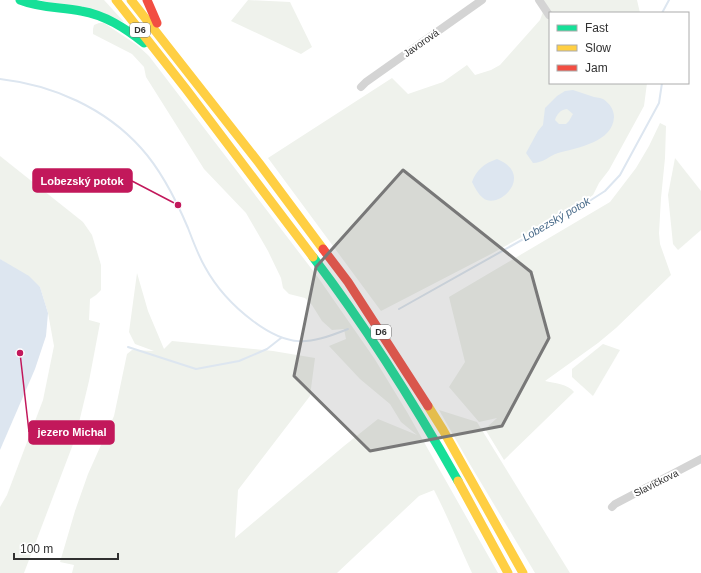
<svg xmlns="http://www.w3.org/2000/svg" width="701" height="573" font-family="Helvetica,sans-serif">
	<rect width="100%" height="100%" fill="#fff"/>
	<!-- green -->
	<g fill="#eff2ec">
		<path d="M 40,0 L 104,0 L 124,22 Z"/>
		<path d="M 248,0 L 290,2 L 312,47 L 301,54 L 231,21 Z"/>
		<path d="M 536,0 L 637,0 L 640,13 L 550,13 L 550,83 L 647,83 L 644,106 L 609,170 L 599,183 L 593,195 L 576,207 L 491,254 L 381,311 L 268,158 L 392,78 L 408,94 L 443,82 L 467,65 L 475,75 L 491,70 L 500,65 L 540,20 L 543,12 Z"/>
		<path d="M 99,23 L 104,23 L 137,45 L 149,56 L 317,276 L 374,358 L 407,412 L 498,573 L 472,573 C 459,545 448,517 434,490 L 419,496 L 337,573 L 72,573 L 74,565 L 60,562 L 75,511 L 88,474 L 114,416 L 127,354 L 132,350 L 154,351 L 135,344 L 129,332 L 137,273 L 148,311 L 164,349 L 172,341 L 273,351 L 315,358 L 310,396 L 238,490 L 235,538 L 344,446 L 378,419 L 417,435 L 401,422 L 390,404 L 360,379 L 329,346 L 346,339 L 344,329 L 332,330 L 322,321 L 312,305 L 305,298 L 289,294 L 283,288 L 281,278 L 268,251 L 246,213 L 204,169 L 146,77 L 144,67 L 132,54 L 93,34 L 93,29 L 94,25 Z"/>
		<path d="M 660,123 L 666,126 L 665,158 L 661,198 L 659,233 L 660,244 L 671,275 L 616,328 L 598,343 L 545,381 C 554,383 568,384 574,392 L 504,460 L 485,429 L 497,418 L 479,422 L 449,387 L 465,362 L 449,297 L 610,202 L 636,168 L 649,146 Z"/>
		<path d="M 0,156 L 83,222 L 92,235 L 101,265 L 101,290 L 96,295 L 90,299 L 89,320 L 100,323 L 89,381 L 75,439 L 24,573 L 0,573 L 0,507 L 7,495 L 43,400 L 54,346 L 48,313 L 40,287 L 0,259 Z"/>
		<path d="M 675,158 L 701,191 L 701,230 L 678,250 L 673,244 L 668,195 Z"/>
		<path d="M 603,344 L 620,350 L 593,396 L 572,377 L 572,369 Z"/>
		<path d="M 439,410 L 477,422 L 570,573 L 535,573 L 468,461 Z"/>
	</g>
	<!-- water -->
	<g fill="#dde6f0" fill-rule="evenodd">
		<path d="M 573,90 C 579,92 585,94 591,96 C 595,98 599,97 603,99 C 609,103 614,109 614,117 C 613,142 577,148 558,153 C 549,156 543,163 533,163 L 526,153 L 538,131 L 543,125 L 545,108 L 557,96 L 565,91 ZM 567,109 L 573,114 L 569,121 L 566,124 L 559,124 L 555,120 C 557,114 560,110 567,109 Z"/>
		<path d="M 497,159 C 536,175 498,211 483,198 C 478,194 475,188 472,182 C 476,170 485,163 497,159 Z"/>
		<path d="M 0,259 L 29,276 L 40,287 L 48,313 L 46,336 L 35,369 L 0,450 Z"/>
	</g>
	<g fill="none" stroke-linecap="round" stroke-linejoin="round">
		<!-- stream -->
		<g stroke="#dde6f0" stroke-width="2">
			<path d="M 662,13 L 669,0"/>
			<path d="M 0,79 C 53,85 105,108 141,148 C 160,169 177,202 188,228 C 193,241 198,255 205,267 C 217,289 233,306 253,321 C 289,348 308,345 348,329"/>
			<path d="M 399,309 L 577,209 L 605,191 L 620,175 L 659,103 L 662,83"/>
			<path d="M 128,347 L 196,369 L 239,361 L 267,349 L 281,338"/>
		</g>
		<!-- street -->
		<g stroke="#d4d4d4" stroke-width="8">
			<path d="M 539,0 L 549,15"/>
			<path d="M 361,87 L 366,82 L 482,0"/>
			<path d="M 612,507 L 615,504 L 701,459"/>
		</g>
		<!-- fast -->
		<g stroke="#16e098" stroke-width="9">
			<path d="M 20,0 C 40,8 60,7 81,11 C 105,15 125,28 144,43"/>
			<path d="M 313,257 C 367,328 414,403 458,481"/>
		</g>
		<!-- slow -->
		<g stroke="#ffcf43" stroke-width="9">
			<path d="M 116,0 L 186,89 L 313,257"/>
			<path d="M 131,0 L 259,163 L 323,249"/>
			<path d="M 428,406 L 443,430 L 523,573"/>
			<path d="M 458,481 L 508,573"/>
		</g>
		<!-- jam -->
		<g stroke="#f24e42" stroke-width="9">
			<path d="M 147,0 L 157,23"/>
			<path d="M 323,249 L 348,282 L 428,406"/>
		</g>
	</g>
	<!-- marked area -->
	<path fill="#787878" fill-opacity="0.2" stroke="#787878" stroke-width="3" stroke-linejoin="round" d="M 403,170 L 531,272 L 549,338 L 502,426 L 370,451 L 294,376 L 316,267 Z"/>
	<g text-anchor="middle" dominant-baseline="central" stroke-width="4" stroke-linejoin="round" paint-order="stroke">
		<!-- shield labels -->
		<g fill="#fff" stroke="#6e6e6e" stroke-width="1">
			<rect x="130" y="23" width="20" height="14" rx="3"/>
			<rect x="371" y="325" width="20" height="14" rx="3"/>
		</g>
		<g font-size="9" font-weight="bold" fill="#303030">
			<text x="140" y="30">D6</text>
			<text x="381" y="332">D6</text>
		</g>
		<!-- street labels -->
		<g font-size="10" fill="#303030" stroke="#fff">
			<text transform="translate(421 43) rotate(-35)">Javorová</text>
			<text transform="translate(656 483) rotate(-27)">Slavíčkova</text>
		</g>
		<!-- water labels -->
		<g font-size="11" font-style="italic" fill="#486a89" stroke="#fff">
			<text transform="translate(556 219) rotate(-30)">Lobezský potok</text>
		</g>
	</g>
	<!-- callouts -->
	<path fill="none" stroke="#c2185b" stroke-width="1.5" d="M178 205L132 181M20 353L29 432"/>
	<g fill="#c2185b" stroke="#fff" stroke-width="1.5">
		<circle cx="178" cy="205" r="4"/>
		<circle cx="20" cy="353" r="4"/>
	</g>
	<g fill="#c2185b" stroke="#c2185b" stroke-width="1.5">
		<rect x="33" y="169" width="99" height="23" rx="4"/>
		<rect x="29" y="421" width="85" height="23" rx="4"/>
	</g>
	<g font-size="11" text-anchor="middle" font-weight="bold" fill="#fff">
		<text x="82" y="185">Lobezský potok</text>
		<text x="72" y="436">jezero Michal</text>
	</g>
	<!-- legend -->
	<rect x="549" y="12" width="140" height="72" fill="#ffffff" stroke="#acacac"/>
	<rect x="557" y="25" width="20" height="6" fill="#16e098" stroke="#acacac"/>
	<text x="585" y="32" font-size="12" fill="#303030">Fast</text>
	<rect x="557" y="45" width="20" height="6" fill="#ffcf43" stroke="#acacac"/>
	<text x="585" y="52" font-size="12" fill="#303030">Slow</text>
	<rect x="557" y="65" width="20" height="6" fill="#f24e42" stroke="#acacac"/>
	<text x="585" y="72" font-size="12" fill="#303030">Jam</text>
	<!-- scale -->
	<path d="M14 553v6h104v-6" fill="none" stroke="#303030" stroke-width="2"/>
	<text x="20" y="553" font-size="12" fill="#303030" stroke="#ffffff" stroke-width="3" paint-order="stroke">100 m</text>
</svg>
